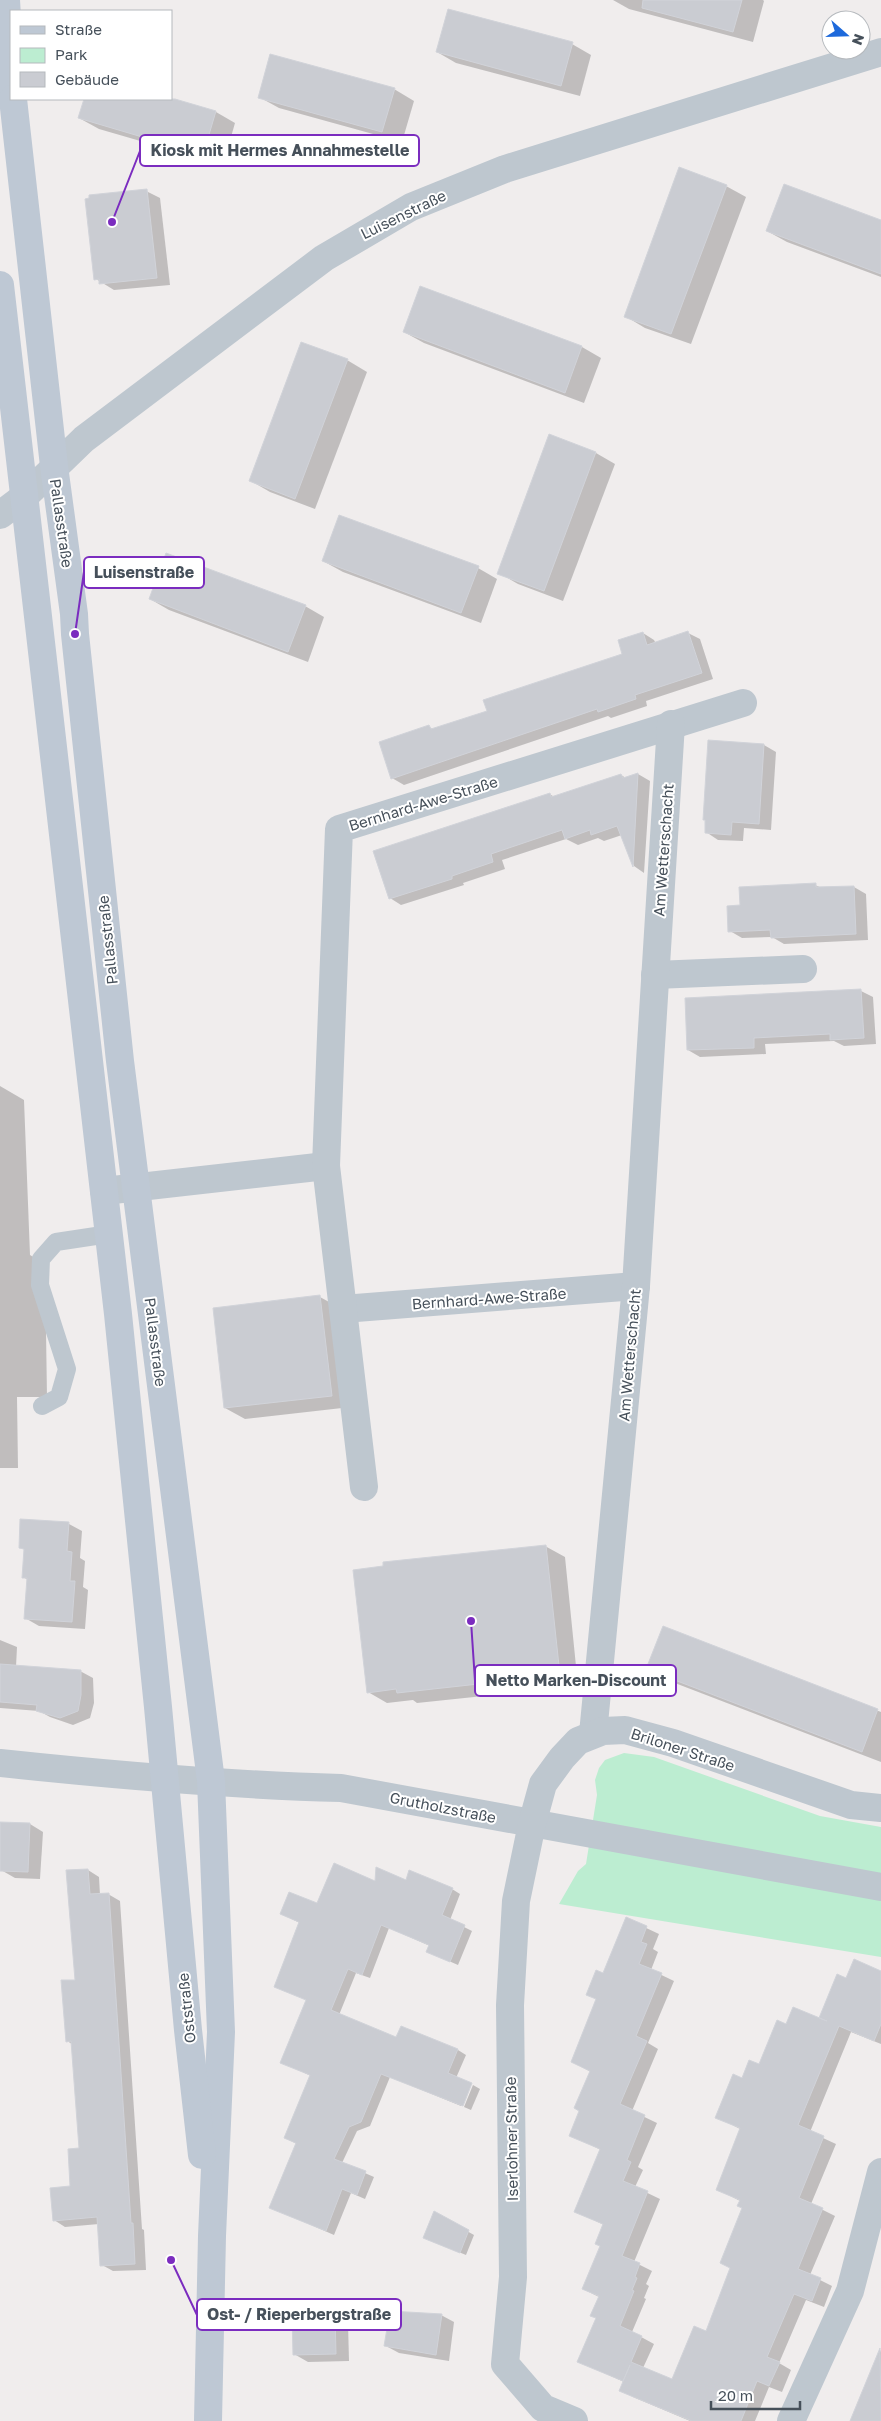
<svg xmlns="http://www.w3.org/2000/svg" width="881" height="2421" font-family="'Golos Text',sans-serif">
	<rect width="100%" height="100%" fill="#f0eded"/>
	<!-- green -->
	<path fill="#bcedd1" d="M 624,1753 L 654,1757 L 820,1816 L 881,1827 L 881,1957 L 559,1904 L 578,1871 L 586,1864 L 597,1795 L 595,1780 L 599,1768 L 605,1760 Z"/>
	<!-- shadow -->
	<g fill="#0003">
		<path d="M 613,0 L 763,0 L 764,1 L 753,42 L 629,9 Z"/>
		<path d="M 572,44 L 591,55 L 580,96 L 456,63 L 437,52 Z"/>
		<path d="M 394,89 L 414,101 L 402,142 L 279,108 L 259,97 Z"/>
		<path d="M 85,99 L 170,99 L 216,112 L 235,123 L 223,165 L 99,129 L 79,118 Z"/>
		<path d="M 726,186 L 746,197 L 691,344 L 645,328 L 625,316 Z"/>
		<path d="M 146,191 L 160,198 L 170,285 L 114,290 L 96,279 Z"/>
		<path d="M 881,222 L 881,277 L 787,242 L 767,231 Z"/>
		<path d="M 421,287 L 582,347 L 601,358 L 584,403 L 424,343 L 404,332 Z"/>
		<path d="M 347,360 L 367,372 L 315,509 L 270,492 L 251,481 Z"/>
		<path d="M 596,453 L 615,464 L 563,601 L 518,584 L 499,573 Z"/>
		<path d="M 323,561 L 478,568 L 497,579 L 481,623 L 343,572 Z"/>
		<path d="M 150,599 L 305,606 L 324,617 L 308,662 L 169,610 Z"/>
		<path d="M 643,633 L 654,640 L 656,644 L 688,633 L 700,639 L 713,679 L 646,701 L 647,706 L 611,718 L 608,716 L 404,785 L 392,778 L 429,727 L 434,730 L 488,712 L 623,654 Z"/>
		<path d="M 764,745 L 776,752 L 771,830 L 744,828 L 743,841 L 718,840 L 706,832 Z"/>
		<path d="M 638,774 L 650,781 L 644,873 L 634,866 L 622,835 L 604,841 L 598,838 L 578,845 L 566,839 L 502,860 L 505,869 L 463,883 L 464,885 L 401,905 L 390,898 L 549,794 L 555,797 L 621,775 L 626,778 Z"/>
		<path d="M 815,885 L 822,888 L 854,887 L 866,894 L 868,940 L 784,944 L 772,937 L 742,938 L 730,931 L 742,906 Z"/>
		<path d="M 861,991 L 873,997 L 876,1044 L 844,1046 L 834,1041 L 765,1044 L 766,1054 L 700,1057 L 688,1050 Z"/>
		<path d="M 0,1086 L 24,1100 L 30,1255 L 45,1264 L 47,1397 L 17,1397 L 18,1468 L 0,1468 Z"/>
		<path d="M 320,1297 L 340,1308 L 351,1407 L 245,1419 L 225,1408 L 214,1309 Z"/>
		<path d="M 69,1524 L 82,1531 L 80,1558 L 85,1561 L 83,1587 L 88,1590 L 85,1629 L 39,1626 L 25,1618 L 28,1580 L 23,1577 L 25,1550 L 20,1547 Z"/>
		<path d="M 545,1546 L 565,1557 L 578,1686 L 417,1703 L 413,1700 L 387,1703 L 368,1692 Z"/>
		<path d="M 664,1628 L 881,1712 L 881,1762 L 667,1680 L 648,1669 Z"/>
		<path d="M 0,1640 L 17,1647 L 16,1667 L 80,1671 L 93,1678 L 94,1703 L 90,1718 L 73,1725 L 50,1717 L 39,1711 L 0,1708 Z"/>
		<path d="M 0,1823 L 30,1824 L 43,1832 L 40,1879 L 15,1878 L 1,1870 Z"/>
		<path d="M 88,1870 L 99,1877 L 100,1895 L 108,1894 L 120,1901 L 142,2229 L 144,2230 L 146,2270 L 113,2271 L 102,2265 L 99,2224 L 65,2227 L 54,2220 L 72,2187 L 80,2149 L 72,2044 L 67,2041 L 77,1981 Z"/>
		<path d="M 407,1881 L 452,1889 L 460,1894 L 450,1920 L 472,1931 L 458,1965 L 428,1952 L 430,1946 L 389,1928 L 370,1978 L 356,1973 L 339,2015 L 397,2039 L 458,2050 L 466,2055 L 456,2078 L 471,2084 L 461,2106 L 390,2077 L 370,2126 L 357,2131 L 342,2163 L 374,2177 L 365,2199 L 351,2193 L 334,2235 L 270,2207 L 297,2144 L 285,2138 L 311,2076 L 281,2062 L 307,2000 L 300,1923 L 281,1914 L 318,1905 L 376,1882 Z"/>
		<path d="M 627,1919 L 659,1934 L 653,1949 L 658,1952 L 651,1970 L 674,1981 L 648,2043 L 658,2049 L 632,2111 L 657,2123 L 638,2167 L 643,2170 L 635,2187 L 660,2199 L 634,2262 L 652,2271 L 646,2284 L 649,2286 L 644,2298 L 646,2299 L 632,2332 L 654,2344 L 643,2368 L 673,2381 L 707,2333 L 731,2269 L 743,2208 L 740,2201 L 717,2189 L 740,2129 L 717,2117 L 742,2080 L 759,2066 L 786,2025 L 824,2021 L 847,1980 L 881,1972 L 881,2044 L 851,2032 L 810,2132 L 836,2144 L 811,2204 L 835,2216 L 810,2275 L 832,2286 L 824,2307 L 806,2300 L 779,2363 L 791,2370 L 782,2392 L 769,2387 L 755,2421 L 690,2421 L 633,2397 L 621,2390 L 624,2382 L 578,2361 L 597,2319 L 599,2297 L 583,2289 L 601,2246 L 604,2225 L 575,2211 L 601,2150 L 571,2135 L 580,2111 L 591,2072 L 572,2062 Z"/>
		<path d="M 473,2085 L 480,2089 L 471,2110 L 464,2107 Z"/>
		<path d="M 435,2213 L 474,2235 L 466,2255 L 431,2241 Z"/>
		<path d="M 335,2315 L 348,2323 L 349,2361 L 308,2362 L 294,2354 Z"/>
		<path d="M 441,2315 L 454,2322 L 449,2361 L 399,2353 L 386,2346 Z"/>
		<path d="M 881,2350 L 881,2421 L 851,2421 Z"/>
	</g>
	<!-- building -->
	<g fill="#caccd2" stroke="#d1d3d9">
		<path d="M 643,0 L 742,0 L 733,32 L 642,8 Z"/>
		<path d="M 448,9 L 573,42 L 561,86 L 436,52 Z"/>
		<path d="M 270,54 L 395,88 L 382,132 L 258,98 Z"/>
		<path d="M 84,99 L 175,99 L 216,111 L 203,155 L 78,118 Z"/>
		<path d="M 679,167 L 727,185 L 671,334 L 624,317 Z"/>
		<path d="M 784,184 L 881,220 L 881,274 L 766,231 Z"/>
		<path d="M 147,189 L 157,278 L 99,284 L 99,279 L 94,280 L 85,199 L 89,198 L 89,195 Z"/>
		<path d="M 420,286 L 582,346 L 565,393 L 403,332 Z"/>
		<path d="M 301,342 L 348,359 L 295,499 L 249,481 Z"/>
		<path d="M 549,434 L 596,452 L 544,591 L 497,574 Z"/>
		<path d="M 339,515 L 479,566 L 461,613 L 322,561 Z"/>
		<path d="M 166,553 L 306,605 L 288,652 L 149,599 Z"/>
		<path d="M 688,631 L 702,673 L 635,695 L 636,699 L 598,712 L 597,709 L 391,779 L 379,742 L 429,725 L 431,729 L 487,711 L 483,700 L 622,654 L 618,640 L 643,632 L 647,645 Z"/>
		<path d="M 708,740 L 764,744 L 759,824 L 732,822 L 731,835 L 705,833 L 705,820 L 703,820 Z"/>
		<path d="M 638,773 L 633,867 L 617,826 L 591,835 L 590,830 L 565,839 L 562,830 L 491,854 L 493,862 L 452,876 L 452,879 L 389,899 L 373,851 L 550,793 L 551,797 L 621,774 L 623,778 Z"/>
		<path d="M 816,883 L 816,887 L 854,886 L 856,934 L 771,938 L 770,930 L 728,932 L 727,906 L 740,905 L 739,887 Z"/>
		<path d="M 861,989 L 864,1038 L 830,1040 L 830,1034 L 754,1038 L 754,1048 L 687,1050 L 685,998 Z"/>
		<path d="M 320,1295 L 332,1396 L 224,1408 L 213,1308 Z"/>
		<path d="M 20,1519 L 69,1522 L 67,1551 L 72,1552 L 70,1581 L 75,1581 L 72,1622 L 24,1619 L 27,1578 L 22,1578 L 24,1549 L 19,1548 Z"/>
		<path d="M 546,1545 L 560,1675 L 397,1693 L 396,1689 L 367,1693 L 353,1570 L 383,1566 L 383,1562 Z"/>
		<path d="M 663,1626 L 878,1709 L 862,1752 L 646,1669 Z"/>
		<path d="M 0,1664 L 81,1670 L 81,1695 L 78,1711 L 60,1718 L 36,1711 L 37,1705 L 0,1702 Z"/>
		<path d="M 0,1822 L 30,1823 L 28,1872 L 0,1871 Z"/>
		<path d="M 334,1863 L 375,1881 L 376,1867 L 406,1880 L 409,1870 L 453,1888 L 442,1915 L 465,1925 L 450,1962 L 426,1952 L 429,1945 L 381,1925 L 362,1975 L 348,1969 L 331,2010 L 396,2037 L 401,2026 L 458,2049 L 448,2073 L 472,2083 L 463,2106 L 381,2074 L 361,2122 L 349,2127 L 334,2159 L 366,2171 L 357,2195 L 342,2189 L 326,2231 L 269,2208 L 296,2143 L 284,2138 L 310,2075 L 280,2063 L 306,2000 L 274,1987 L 299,1922 L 280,1914 L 289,1892 L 317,1903 Z"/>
		<path d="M 88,1869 L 90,1894 L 109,1893 L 131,2223 L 133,2223 L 135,2264 L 100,2266 L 97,2217 L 53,2221 L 50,2188 L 70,2186 L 68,2149 L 79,2148 L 71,2041 L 66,2042 L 61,1980 L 75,1980 L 66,1870 Z"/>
		<path d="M 626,1917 L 647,1926 L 641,1942 L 647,1944 L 639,1964 L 662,1973 L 636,2036 L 647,2041 L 620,2104 L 645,2115 L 627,2160 L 631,2162 L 623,2181 L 648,2191 L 622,2256 L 640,2263 L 635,2277 L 637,2278 L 632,2290 L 634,2291 L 620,2326 L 642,2336 L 631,2362 L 672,2379 L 694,2326 L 706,2331 L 730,2268 L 720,2263 L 742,2208 L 737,2206 L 740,2200 L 716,2190 L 740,2128 L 715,2118 L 733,2074 L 742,2078 L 749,2060 L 759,2064 L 777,2020 L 786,2024 L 793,2007 L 827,2021 L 819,2018 L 837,1974 L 846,1978 L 854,1959 L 881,1971 L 881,2024 L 874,2041 L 839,2026 L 798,2125 L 824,2136 L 799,2198 L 823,2208 L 798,2269 L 821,2278 L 812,2301 L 794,2294 L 767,2357 L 780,2362 L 769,2386 L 757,2381 L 741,2421 L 692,2421 L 619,2391 L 630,2365 L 623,2381 L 577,2362 L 596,2318 L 590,2316 L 599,2296 L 582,2289 L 600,2246 L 595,2244 L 603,2224 L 574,2212 L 600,2149 L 569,2136 L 579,2111 L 574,2108 L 590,2071 L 571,2062 L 596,1999 L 586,1995 L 596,1970 L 603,1973 Z"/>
		<path d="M 434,2211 L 469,2230 L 460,2253 L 423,2238 Z"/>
		<path d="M 390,2311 L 442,2314 L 436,2355 L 384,2346 Z"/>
		<path d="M 335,2314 L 336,2354 L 293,2355 L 292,2315 Z"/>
		<path d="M 880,2348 L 881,2421 L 850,2421 Z"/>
	</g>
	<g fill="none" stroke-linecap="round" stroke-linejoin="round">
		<!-- service -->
		<path stroke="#bec7cf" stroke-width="18" d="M 42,1406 L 59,1397 L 67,1369 L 40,1285 L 41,1259 L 56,1242 L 109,1234"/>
		<!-- minor -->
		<g stroke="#bec7cf" stroke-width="28">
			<path d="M 0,515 L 24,497 L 84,439 L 324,258 L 411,207 L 505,169 L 881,52"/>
			<path d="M 655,975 L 803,969"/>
			<path d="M 104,1191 L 326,1166"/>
			<path d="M 343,1309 L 636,1286"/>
			<path d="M 364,1487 L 326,1166 L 339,829 L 743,703"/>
			<path d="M 593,1734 L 636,1286 L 671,724"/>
			<path d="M 0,1763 C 113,1775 226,1785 341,1788 L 881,1887"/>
			<path d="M 574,2421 L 543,2408 L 505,2364 L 513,2277 L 510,2005 L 516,1901 L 532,1824 L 543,1784 L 562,1758 L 578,1741 L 603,1731 L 625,1730 L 673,1743 L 851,1805 L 881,1808"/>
			<path d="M 791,2421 L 850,2291 L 881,2172"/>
		</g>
		<!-- secondary -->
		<g stroke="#bec8d4" stroke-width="28">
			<path d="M 6,0 L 11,85"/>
			<path d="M 13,99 L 54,466 L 74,614 L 75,634 L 120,1061 L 211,1781 L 221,2032 L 212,2236 L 208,2421"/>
			<path d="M 0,285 L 118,1314 L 158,1707 L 188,2030 L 202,2155"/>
		</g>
	</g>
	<g text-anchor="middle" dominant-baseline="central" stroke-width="4" stroke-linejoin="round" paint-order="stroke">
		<!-- street labels -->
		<g font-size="15" fill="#46505a" stroke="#fff">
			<text transform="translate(403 214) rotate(-26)">Luisenstraße</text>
			<text transform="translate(62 523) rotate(82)">Pallasstraße</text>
			<text transform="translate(423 803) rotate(-17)">Bernhard-Awe-Straße</text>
			<text transform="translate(663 850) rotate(-86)">Am Wetterschacht</text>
			<text transform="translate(107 940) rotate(-96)">Pallasstraße</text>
			<text transform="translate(489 1298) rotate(-4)">Bernhard-Awe-Straße</text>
			<text transform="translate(156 1342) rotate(83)">Pallasstraße</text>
			<text transform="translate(629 1355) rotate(-85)">Am Wetterschacht</text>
			<text transform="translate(683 1749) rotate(18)">Briloner Straße</text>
			<text transform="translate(443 1807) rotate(11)">Grutholzstraße</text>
			<text transform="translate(186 2008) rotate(-96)">Oststraße</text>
			<text transform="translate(511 2139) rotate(-91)">Iserlohner Straße</text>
		</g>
	</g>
	<!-- callouts -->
	<path fill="none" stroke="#7b2cbf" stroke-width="2" d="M112 222L140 151M75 634L84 572M471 1621L475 1681M171 2260L197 2315"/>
	<g fill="#7b2cbf" stroke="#fff" stroke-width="2">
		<circle cx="112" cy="222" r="5"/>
		<circle cx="75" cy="634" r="5"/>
		<circle cx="471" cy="1621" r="5"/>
		<circle cx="171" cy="2260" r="5"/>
	</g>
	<g fill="#fff" stroke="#7b2cbf" stroke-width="2">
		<rect x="140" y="135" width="279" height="31" rx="5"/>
		<rect x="84" y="557" width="120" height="31" rx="5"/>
		<rect x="475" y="1665" width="201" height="31" rx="5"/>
		<rect x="197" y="2299" width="204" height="31" rx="5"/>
	</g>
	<g font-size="16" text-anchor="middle" font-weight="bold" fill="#46505a">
		<text x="280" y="156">Kiosk mit Hermes Annahmestelle</text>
		<text x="144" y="578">Luisenstraße</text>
		<text x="576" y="1686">Netto Marken-Discount</text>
		<text x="299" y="2320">Ost- / Rieperbergstraße</text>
	</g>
	<!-- legend -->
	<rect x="10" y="10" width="162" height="90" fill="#ffffff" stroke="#b5b9bd"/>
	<rect x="20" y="26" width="25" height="8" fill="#bec8d4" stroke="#b5b9bd"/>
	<text x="55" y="35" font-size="15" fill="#46505a">Straße</text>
	<rect x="20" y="48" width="25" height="15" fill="#bcedd1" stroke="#b5b9bd"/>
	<text x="55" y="60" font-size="15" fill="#46505a">Park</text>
	<rect x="20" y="72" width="25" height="15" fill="#caccd2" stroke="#b5b9bd"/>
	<text x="55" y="85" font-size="15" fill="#46505a">Gebäude</text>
	<!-- north arrow -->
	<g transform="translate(846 35) rotate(110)"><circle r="24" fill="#ffffff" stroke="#b5b9bd"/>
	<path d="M0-4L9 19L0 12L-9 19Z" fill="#1d69db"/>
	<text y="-8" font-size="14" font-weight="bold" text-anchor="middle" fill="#46505a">N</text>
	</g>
	<!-- scale -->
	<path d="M711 2401v8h89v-8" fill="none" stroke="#46505a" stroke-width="2.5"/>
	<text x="718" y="2401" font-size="15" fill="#46505a" stroke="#ffffff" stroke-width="4" paint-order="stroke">20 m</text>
</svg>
